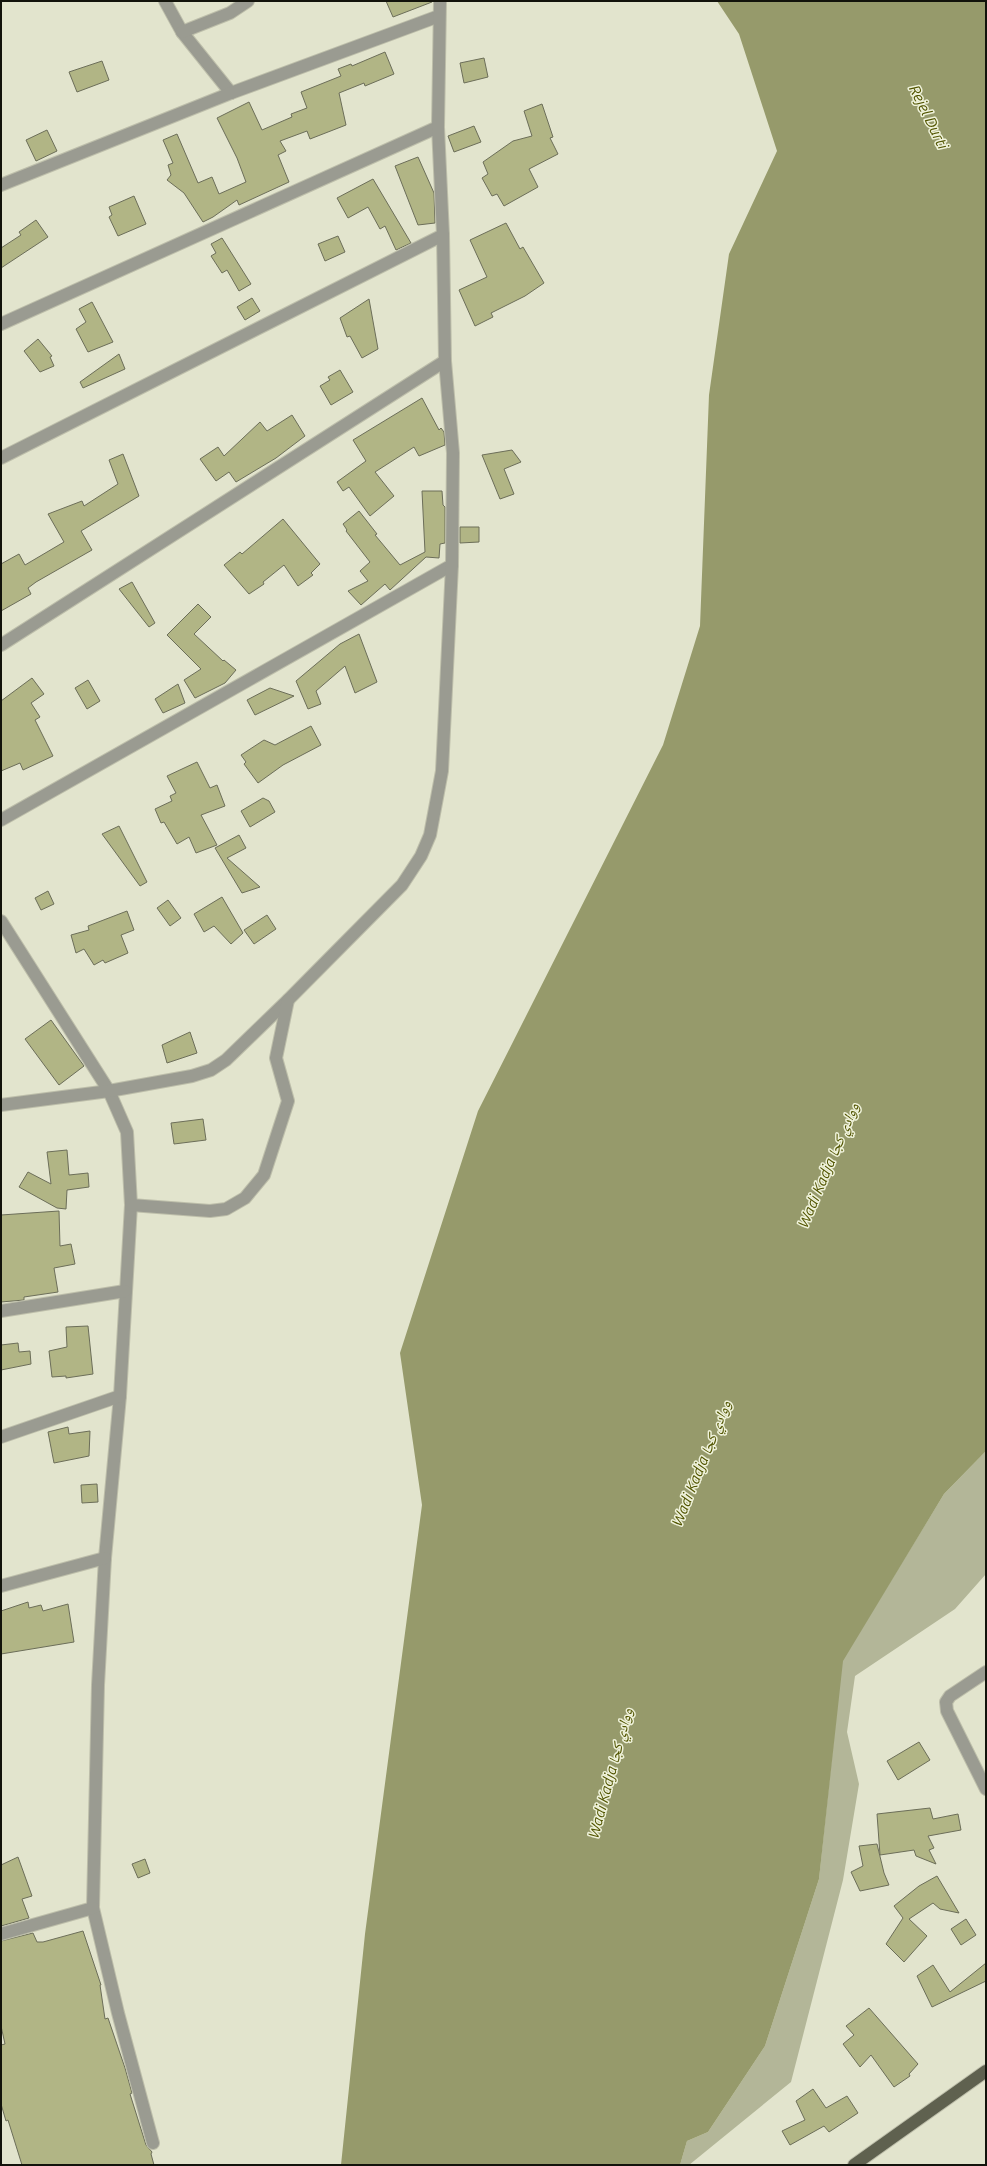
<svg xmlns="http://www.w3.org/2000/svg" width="987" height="2166" font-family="Ubuntu,'Noto Naskh Arabic',sans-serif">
	<rect width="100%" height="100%" fill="#e2e4cd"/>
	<!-- green -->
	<path fill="#b3b698" d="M 986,1451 L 986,1574 L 955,1609 L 855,1676 L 847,1732 L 859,1784 L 843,1880 L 791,2082 L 689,2165 L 680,2165 L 687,2141 L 708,2132 L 765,2046 L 819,1879 L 842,1661 L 944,1494 Z"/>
	<!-- water -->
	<path fill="#969a6b" d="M 717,1 L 986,1 L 986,1451 L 944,1494 L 843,1661 L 819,1879 L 765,2046 L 708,2132 L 687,2141 L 680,2165 L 341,2165 L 365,1934 L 422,1505 L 400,1353 L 478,1111 L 663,745 L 700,626 L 709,395 L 729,254 L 777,151 L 739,34 Z"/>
	<!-- building -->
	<g fill="#b1b585" stroke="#6c6e59">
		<path d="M 386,1 L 432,1 L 432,2 L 393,17 Z"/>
		<path d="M 385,52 L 394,74 L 365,86 L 364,83 L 339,93 L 346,125 L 310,139 L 307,131 L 280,141 L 286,151 L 278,155 L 289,182 L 239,205 L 237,200 L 213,217 L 203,222 L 184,193 L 167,180 L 171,175 L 168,165 L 173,163 L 163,140 L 177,134 L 198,183 L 212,177 L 219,194 L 246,182 L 237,158 L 217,118 L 249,102 L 262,130 L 292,117 L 291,114 L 307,108 L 301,92 L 341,76 L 338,69 L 351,64 L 352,66 Z"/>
		<path d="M 484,58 L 488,77 L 464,83 L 460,63 Z"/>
		<path d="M 102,61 L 109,80 L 77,92 L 69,72 Z"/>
		<path d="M 542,104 L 553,137 L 550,138 L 558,154 L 529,169 L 538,187 L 504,206 L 497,194 L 492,196 L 482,178 L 488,174 L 483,162 L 513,141 L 532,136 L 524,111 Z"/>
		<path d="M 474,126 L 481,142 L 454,152 L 448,136 Z"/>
		<path d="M 47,130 L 57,151 L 36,161 L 26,140 Z"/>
		<path d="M 418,157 L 434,193 L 435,223 L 418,225 L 395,166 Z"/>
		<path d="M 373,179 L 411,243 L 396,250 L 385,226 L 380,229 L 368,207 L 348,218 L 337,198 Z"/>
		<path d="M 134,196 L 146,224 L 118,236 L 109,217 L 112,215 L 109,207 Z"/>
		<path d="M 36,220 L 48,237 L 1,268 L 1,248 L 21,235 L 19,232 Z"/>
		<path d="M 506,223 L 520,249 L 523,247 L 544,283 L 525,296 L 491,313 L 493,317 L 475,326 L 459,290 L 487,277 L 470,240 Z"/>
		<path d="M 338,236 L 345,252 L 325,261 L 318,244 Z"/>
		<path d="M 222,238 L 251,284 L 239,291 L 227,270 L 222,273 L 211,256 L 216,253 L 211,244 Z"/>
		<path d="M 252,298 L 260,311 L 245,320 L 237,307 Z"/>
		<path d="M 369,299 L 378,349 L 362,358 L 350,336 L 347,337 L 340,318 Z"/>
		<path d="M 92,302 L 113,342 L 88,352 L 76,329 L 86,322 L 79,309 Z"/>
		<path d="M 38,339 L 52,356 L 50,357 L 54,366 L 40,372 L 24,351 Z"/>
		<path d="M 119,354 L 125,369 L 83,388 L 80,382 Z"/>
		<path d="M 340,370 L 353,392 L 331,405 L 320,386 L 330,380 L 328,377 Z"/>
		<path d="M 422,398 L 439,430 L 441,428 L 444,432 L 445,445 L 419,456 L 414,447 L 375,472 L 394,496 L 370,516 L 349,487 L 343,491 L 337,482 L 366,461 L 353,440 Z"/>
		<path d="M 292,415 L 305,436 L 276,458 L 236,482 L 229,472 L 216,481 L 200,459 L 218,447 L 224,456 L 260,422 L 267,431 Z"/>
		<path d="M 512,450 L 521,462 L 504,469 L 514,494 L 500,499 L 482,455 Z"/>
		<path d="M 123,454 L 139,496 L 81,531 L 92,550 L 36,582 L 28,588 L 31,594 L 1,611 L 1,564 L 19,554 L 25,565 L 64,542 L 48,514 L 82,501 L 84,506 L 118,484 L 109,460 Z"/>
		<path d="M 422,491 L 442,491 L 443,505 L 445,507 L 445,543 L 440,544 L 439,558 L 426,557 L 390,590 L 385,584 L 361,605 L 348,591 L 368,581 L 360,571 L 370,562 L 346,531 L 347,530 L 343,524 L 359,511 L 377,534 L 375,535 L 400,565 L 425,552 Z"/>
		<path d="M 283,519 L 320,564 L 311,573 L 313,575 L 298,586 L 284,565 L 263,582 L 264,584 L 249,594 L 224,565 L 240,552 L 242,554 Z"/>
		<path d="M 460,527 L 479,527 L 479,542 L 460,543 Z"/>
		<path d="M 132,582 L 155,623 L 149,627 L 119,589 Z"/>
		<path d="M 198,604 L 211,617 L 194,634 L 223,661 L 224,660 L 236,670 L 225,683 L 195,698 L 184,680 L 201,669 L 167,635 Z"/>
		<path d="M 359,634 L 377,682 L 355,693 L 345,666 L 316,691 L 321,704 L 308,709 L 296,681 L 340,644 Z"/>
		<path d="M 32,678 L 44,694 L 31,703 L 40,717 L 35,720 L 53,756 L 23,770 L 20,763 L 1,771 L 1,701 Z"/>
		<path d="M 88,680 L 100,701 L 87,709 L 75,688 Z"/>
		<path d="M 178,684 L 185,703 L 163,713 L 155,699 Z"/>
		<path d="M 270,688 L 294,696 L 255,715 L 247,700 Z"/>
		<path d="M 311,726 L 321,745 L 283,765 L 258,783 L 244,764 L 246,762 L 241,755 L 264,740 L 275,745 Z"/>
		<path d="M 197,762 L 210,788 L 217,785 L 225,806 L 201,815 L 217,845 L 196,853 L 189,837 L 177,844 L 164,822 L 161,823 L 155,809 L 172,801 L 170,796 L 176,793 L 167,776 Z"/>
		<path d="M 263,798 L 269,801 L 275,812 L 250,827 L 241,811 Z"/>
		<path d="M 119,826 L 147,882 L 140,886 L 102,834 Z"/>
		<path d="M 239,835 L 246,848 L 227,858 L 260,887 L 242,893 L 215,848 Z"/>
		<path d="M 48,891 L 54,904 L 41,910 L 35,898 Z"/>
		<path d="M 222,897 L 243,933 L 231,944 L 214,926 L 204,932 L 194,914 Z"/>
		<path d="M 168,900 L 181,918 L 170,926 L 157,908 Z"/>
		<path d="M 127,911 L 134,930 L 121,935 L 128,953 L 105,963 L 103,960 L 94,965 L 84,949 L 76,953 L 71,935 L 89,930 L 88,926 Z"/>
		<path d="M 267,915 L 276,929 L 254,944 L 244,930 Z"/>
		<path d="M 51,1020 L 84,1066 L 59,1085 L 25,1039 Z"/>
		<path d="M 190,1032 L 197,1053 L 167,1063 L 162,1045 Z"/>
		<path d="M 203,1119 L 206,1140 L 174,1144 L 171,1123 Z"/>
		<path d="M 67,1150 L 69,1175 L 88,1173 L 89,1187 L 67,1190 L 66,1209 L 57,1208 L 19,1187 L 28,1172 L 51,1184 L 47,1152 Z"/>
		<path d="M 59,1211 L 60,1246 L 71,1244 L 75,1264 L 54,1268 L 58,1292 L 24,1297 L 24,1300 L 1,1302 L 1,1215 Z"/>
		<path d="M 88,1326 L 93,1374 L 66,1378 L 66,1376 L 52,1377 L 49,1351 L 67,1347 L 66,1327 Z"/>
		<path d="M 18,1343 L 19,1352 L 30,1351 L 31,1364 L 1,1370 L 1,1345 Z"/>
		<path d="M 68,1427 L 69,1434 L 90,1431 L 89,1456 L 54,1463 L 48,1432 Z"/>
		<path d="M 97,1484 L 98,1502 L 82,1503 L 81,1485 Z"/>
		<path d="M 28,1602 L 29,1608 L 41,1605 L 43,1611 L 68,1604 L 74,1642 L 1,1654 L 1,1611 Z"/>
		<path d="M 919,1742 L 930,1760 L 898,1780 L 887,1761 Z"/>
		<path d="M 930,1808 L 933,1819 L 958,1814 L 961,1830 L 928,1836 L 934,1848 L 929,1850 L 936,1864 L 916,1856 L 914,1850 L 880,1855 L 877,1814 Z"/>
		<path d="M 877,1844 L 884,1873 L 889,1885 L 860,1891 L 851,1872 L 863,1866 L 859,1846 Z"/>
		<path d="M 18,1857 L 32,1896 L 22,1899 L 29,1918 L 1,1926 L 1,1865 Z"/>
		<path d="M 145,1859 L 150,1873 L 138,1878 L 132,1864 Z"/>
		<path d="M 937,1876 L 959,1913 L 940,1909 L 933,1903 L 909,1919 L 927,1936 L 904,1962 L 886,1944 L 903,1918 L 894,1906 L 919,1886 Z"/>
		<path d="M 966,1919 L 976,1935 L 961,1945 L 951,1929 Z"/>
		<path d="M 83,1931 L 101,1985 L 100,1985 L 105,2019 L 108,2018 L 125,2068 L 132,2093 L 130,2094 L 146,2145 L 152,2152 L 151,2154 L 154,2165 L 22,2165 L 8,2120 L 6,2121 L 1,2104 L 1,2045 L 5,2044 L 1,2026 L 1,1941 L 33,1933 L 37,1942 L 43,1942 Z"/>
		<path d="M 986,1963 L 986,1981 L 932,2007 L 917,1976 L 933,1965 L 950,1992 Z"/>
		<path d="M 869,2008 L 918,2064 L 909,2074 L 910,2076 L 894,2087 L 871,2055 L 860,2067 L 843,2044 L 854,2035 L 846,2026 Z"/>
		<path d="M 813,2089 L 826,2108 L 847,2096 L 858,2113 L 829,2132 L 824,2126 L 790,2145 L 782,2131 L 805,2120 L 796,2101 Z"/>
	</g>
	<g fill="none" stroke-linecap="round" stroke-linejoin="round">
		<defs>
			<g id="minor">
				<path d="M 165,1 L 182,32 L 231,93"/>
				<path d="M 182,32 L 230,13 L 248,1"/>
				<path d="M 1,185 L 231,93 L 439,16"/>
				<path d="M 1,324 L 438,127"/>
				<path d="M 1,458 L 443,235"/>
				<path d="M 1,645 L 445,361"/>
				<path d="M 1,820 L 452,565"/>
				<path d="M 1,921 L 109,1091 L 127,1132 L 131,1205 L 120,1396 L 105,1558 L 98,1685 L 93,1908 L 118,2013 L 153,2143"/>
				<path d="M 1,1105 L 109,1091 L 192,1076 L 211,1070 L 226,1060 L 288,1000 L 402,885 L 421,856 L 430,835 L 442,771 L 452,565 L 453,453 L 445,361 L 443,235 L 438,127 L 440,1"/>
				<path d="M 131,1205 L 210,1211 L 226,1209 L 245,1198 L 264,1175 L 288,1101 L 276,1058 L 288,1000"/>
				<path d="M 1,1311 L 125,1291"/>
				<path d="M 1,1437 L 120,1396"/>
				<path d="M 1,1586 L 105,1558"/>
				<path d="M 986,1672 L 950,1696 L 946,1702 L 947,1711 L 986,1789"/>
				<path d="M 1,1934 L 93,1908"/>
			</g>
			<path id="major" d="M 854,2165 L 986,2071"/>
		</defs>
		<!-- minor casing -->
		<use href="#minor" stroke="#bdbeaa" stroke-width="14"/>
		<!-- major casing -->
		<use href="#major" stroke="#bdbeaa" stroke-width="14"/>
		<!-- minor -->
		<use href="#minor" stroke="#9a9b91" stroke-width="12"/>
		<!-- major -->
		<use href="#major" stroke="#5f614f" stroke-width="12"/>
	</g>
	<g text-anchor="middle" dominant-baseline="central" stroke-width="3" stroke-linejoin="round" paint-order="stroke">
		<!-- water labels -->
		<g font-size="15" font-style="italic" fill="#515400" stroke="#eff2da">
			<text transform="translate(929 117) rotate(64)">Rejel Durti</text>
			<text transform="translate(828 1165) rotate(-67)">Wadi Kadja ووادي كجا</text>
			<text transform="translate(701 1463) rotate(-68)">Wadi Kadja ووادي كجا</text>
			<text transform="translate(610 1773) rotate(-75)">Wadi Kadja ووادي كجا</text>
		</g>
	</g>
	<!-- border -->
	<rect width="987" height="2166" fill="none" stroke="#12130b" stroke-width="4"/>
</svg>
